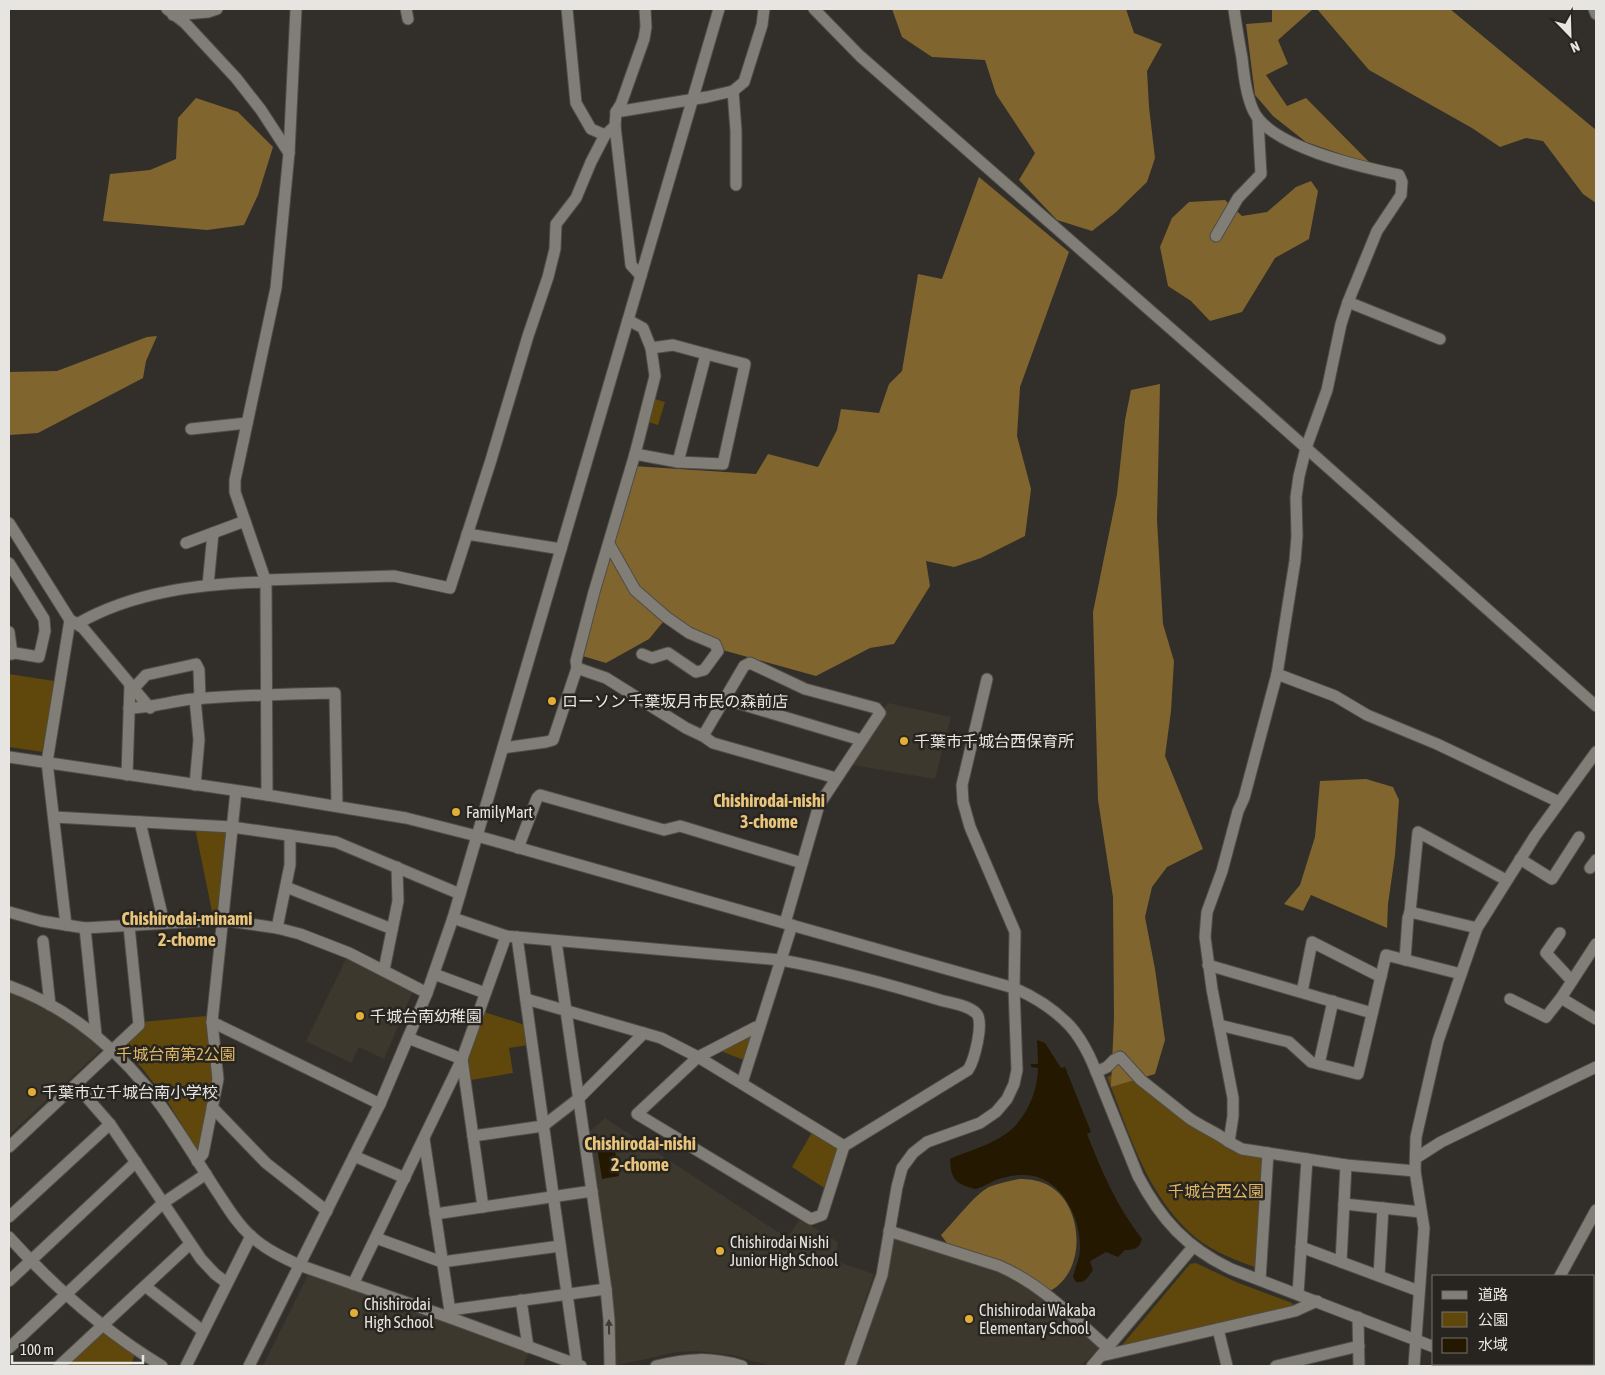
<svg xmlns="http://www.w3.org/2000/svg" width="1605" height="1375" font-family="'Asap Condensed','Noto Sans JP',sans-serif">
	<rect width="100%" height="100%" fill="#322f2a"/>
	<!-- built -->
	<g fill="#3d382d">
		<path d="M 888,703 L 951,717 L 935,779 L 847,764 Z"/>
		<path d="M 347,957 L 413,991 L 384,1059 L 359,1047 L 351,1063 L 306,1041 Z"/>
		<path d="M 9,992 L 22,997 L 66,1021 L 102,1049 L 9,1135 Z"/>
		<path d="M 605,1118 L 787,1238 L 800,1219 L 838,1242 L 835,1261 L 874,1274 L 843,1366 L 771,1366 L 733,1355 L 696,1351 L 677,1352 L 614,1366 L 588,1133 Z"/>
		<path d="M 896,1237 L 1006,1273 L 1036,1291 L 1100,1347 L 1081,1366 L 855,1366 L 891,1239 Z"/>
		<path d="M 309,1273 L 529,1352 L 523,1366 L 263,1366 Z"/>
	</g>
	<!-- green -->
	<g fill="#60470c">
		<path d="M 651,398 L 665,402 L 658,425 L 645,421 Z"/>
		<path d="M 9,674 L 54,681 L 43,752 L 9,747 Z"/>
		<path d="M 195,828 L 224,829 L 227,835 L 219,912 L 213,916 Z"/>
		<path d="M 484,1012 L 525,1025 L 528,1045 L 509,1048 L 513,1073 L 471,1080 L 467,1056 Z"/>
		<path d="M 206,1016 L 214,1077 L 198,1151 L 166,1099 L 142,1068 L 121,1047 L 142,1022 Z"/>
		<path d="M 754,1032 L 744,1060 L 718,1050 Z"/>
		<path d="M 1124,1070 L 1143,1086 L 1262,1157 L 1257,1268 C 1236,1260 1213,1252 1195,1237 C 1146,1195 1130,1134 1107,1077 Z"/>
		<path d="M 814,1133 L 837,1148 L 838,1152 L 826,1189 L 792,1167 L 811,1134 Z"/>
		<path d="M 1196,1263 L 1236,1282 L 1292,1303 L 1294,1308 L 1124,1348 L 1123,1344 L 1190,1264 Z"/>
		<path d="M 100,1333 L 104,1333 L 135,1355 L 130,1366 L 64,1366 Z"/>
	</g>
	<!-- forest -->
	<g fill="#80652e">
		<path d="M 892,9 L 1126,9 L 1134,33 L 1162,44 L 1147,71 L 1149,107 L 1155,158 L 1147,182 L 1115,213 L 1092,231 L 1057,220 L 1019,180 L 1035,153 L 996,94 L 985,60 L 932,57 L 902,37 Z"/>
		<path d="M 1272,9 L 1313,9 L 1278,40 L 1288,64 L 1266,75 L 1287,106 L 1306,98 L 1372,165 L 1306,142 L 1273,116 L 1255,95 L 1246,24 L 1272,22 Z"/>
		<path d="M 1317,9 L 1450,9 L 1596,130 L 1596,203 L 1583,194 L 1543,141 L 1526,138 L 1500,147 L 1472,128 L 1369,70 Z"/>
		<path d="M 196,98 L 238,112 L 273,147 L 258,195 L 244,225 L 207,230 L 103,221 L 110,174 L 150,170 L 176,159 L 178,118 Z"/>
		<path d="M 979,177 L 1069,252 L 1020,387 L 1017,436 L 1031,489 L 1025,536 L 981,558 L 954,567 L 926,561 L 930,586 L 894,644 L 870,648 L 816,676 L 715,648 L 680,625 L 663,622 L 649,639 L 606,663 L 576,654 L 611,555 L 633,466 L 756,474 L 768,454 L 818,467 L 837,430 L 841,409 L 879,413 L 889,384 L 902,371 L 918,274 L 942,279 Z"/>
		<path d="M 1311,181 L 1318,191 L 1309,239 L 1275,258 L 1242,312 L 1210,321 L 1191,301 L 1168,286 L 1160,247 L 1172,218 L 1189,202 L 1225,200 L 1242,216 L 1267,212 L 1296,187 Z"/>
		<path d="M 157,336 L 146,361 L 143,378 L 38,433 L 9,435 L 9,372 L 57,371 L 147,337 Z"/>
		<path d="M 1160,384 L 1157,520 L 1163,624 L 1174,661 L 1171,711 L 1165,756 L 1203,849 L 1167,867 L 1152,887 L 1145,917 L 1155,969 L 1165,1040 L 1155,1074 L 1111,1087 L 1114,1018 L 1113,897 L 1098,800 L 1093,612 L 1117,494 L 1125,420 L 1131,390 Z"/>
		<path d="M 1366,779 L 1393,787 L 1399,800 L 1395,855 L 1388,904 L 1387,928 L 1311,895 L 1303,911 L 1284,904 L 1300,885 L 1315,837 L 1320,781 Z"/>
		<path d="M 1019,1179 C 1029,1179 1037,1180 1046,1184 C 1084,1202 1088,1271 1050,1291 L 949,1246 L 941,1235 C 954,1222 974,1195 989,1187 C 999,1183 1009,1181 1019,1179 Z"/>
	</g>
	<!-- water -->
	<g fill="#251800">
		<path d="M 1037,1040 L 1045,1043 L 1061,1068 L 1065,1067 L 1091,1132 L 1087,1134 C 1102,1172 1117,1207 1142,1239 C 1140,1248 1134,1250 1125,1250 L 1118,1257 L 1106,1252 L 1092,1260 L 1090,1262 L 1093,1270 C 1088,1277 1085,1284 1076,1282 L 1073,1277 C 1075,1268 1080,1258 1080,1248 C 1081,1216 1059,1173 1022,1175 C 1013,1175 1004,1177 996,1180 C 989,1183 982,1188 975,1189 C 955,1184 951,1179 950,1159 C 968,1151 991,1145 1007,1133 C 1026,1119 1038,1091 1038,1068 L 1031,1067 L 1031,1064 L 1038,1064 Z"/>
		<path d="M 614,1144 L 619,1176 L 602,1179 L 597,1147 Z"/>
	</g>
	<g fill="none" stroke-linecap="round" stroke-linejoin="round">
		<defs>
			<g id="minor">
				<path d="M 167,9 L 185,23 L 236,78 L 261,110 L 289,153"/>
				<path d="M 406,9 L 408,19"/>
				<path d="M 567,9 L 576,103 L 591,129 L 605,135"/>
				<path d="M 814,9 L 860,56 L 1259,406 L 1596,706"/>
				<path d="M 1234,9 C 1236,25 1239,41 1242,58 C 1244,75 1246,94 1253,110 C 1269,147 1362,167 1399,175 L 1402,182 L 1401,195 L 1377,231 L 1348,302 L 1341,324 L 1327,390 L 1306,448 L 1299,476 L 1296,497 L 1297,536 L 1295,561 L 1277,674 L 1244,798 L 1238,811 L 1222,871 L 1207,912 L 1205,937 L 1212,989 L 1233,1098 L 1233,1116 L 1229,1142 L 1242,1149 L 1346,1165 L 1415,1171"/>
				<path d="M 1594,9 L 1596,14"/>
				<path d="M 173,15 L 208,12 L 217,9"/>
				<path d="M 733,91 L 736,131 L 736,185"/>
				<path d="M 616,112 L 707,97 L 733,91 L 744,82 L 762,25 L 764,9"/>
				<path d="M 1216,236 L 1238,198 L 1261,174 L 1258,120"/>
				<path d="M 641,276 L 631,265 L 615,126 L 616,112 L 621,104 L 644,39 L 646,27 L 645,9"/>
				<path d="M 1348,302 L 1440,339"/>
				<path d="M 628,320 L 643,328 L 651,348 L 673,345 L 706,354 L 678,462"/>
				<path d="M 191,429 L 247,423"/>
				<path d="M 635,454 L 678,462 L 723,464 L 745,364 L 706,354"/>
				<path d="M 9,523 L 70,620 L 47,762 L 66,925"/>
				<path d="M 467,534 L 561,549"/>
				<path d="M 186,543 L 245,521"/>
				<path d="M 609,544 L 635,590 L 666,617 L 689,633 L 715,644 L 718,651 L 704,670 L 696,672 L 668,653 L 652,658 L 642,654"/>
				<path d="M 9,563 L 44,619 L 45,631 L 39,657 L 15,653 L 9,654"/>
				<path d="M 265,580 L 394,576 L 450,588 L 491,460 L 528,336 L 548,277 L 555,249 L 556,224 L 576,198 L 591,162 L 605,135 L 615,126"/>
				<path d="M 208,585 L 213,533"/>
				<path d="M 72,621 L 83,628 L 150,708"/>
				<path d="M 77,624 C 134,591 201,584 266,582"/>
				<path d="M 9,632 L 12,654"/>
				<path d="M 577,668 L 576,661 L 594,592 L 635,454 L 655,376 L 651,348"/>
				<path d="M 1277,674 L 1335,696 L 1367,715 L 1437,744 L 1559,802"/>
				<path d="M 134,688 L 146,675 L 196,664 L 199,670 L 200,699"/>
				<path d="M 724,699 L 861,740"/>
				<path d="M 129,708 C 151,708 171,701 193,699 C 240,695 287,694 335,693 L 337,806"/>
				<path d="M 703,736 L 744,666 L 750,663 L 805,689 L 876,708 L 880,713 L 819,805 L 785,923"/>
				<path d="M 503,748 L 546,742 L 553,740 L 577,668 L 606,678 L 686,728 L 703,736 L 713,743 L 836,778"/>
				<path d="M 9,757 L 267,795 L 406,818 L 477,836 L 1014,988 C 1035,997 1054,1009 1070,1026 C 1087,1045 1096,1071 1105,1094 C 1116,1122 1127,1149 1138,1176 C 1161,1220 1187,1248 1231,1269 L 1434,1347"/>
				<path d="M 127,775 L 130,684"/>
				<path d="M 195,785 L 199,740 L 195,699"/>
				<path d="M 267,795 L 266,582 L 235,492 L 235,480 L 276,288 L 289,153 L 296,9"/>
				<path d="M 54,817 L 232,827 L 336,842 L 460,894"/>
				<path d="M 140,822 L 164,923"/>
				<path d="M 518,848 L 537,798 L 540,795 L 664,830 L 680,826 L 802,863"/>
				<path d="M 1520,859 L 1552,879 L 1579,837"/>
				<path d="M 1590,868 L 1596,860"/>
				<path d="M 286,887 L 392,929"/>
				<path d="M 9,912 L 41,921 L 85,928 L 222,920 L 277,928 L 300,934 L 349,953 L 427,993"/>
				<path d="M 1410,912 L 1418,832 L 1506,880"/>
				<path d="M 453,918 L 506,936 L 781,960 C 835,970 888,984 940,1000 C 950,1003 968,1005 976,1013 C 985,1021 974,1061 968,1070 L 844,1146 L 822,1215 L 811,1219 L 637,1114 L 698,1057 L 756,1027 L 759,1028"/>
				<path d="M 85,928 L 96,1035"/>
				<path d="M 277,928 L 290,865 L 290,835"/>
				<path d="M 1560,933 L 1546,953 L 1572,981"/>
				<path d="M 517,937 L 577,1365"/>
				<path d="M 43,941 L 50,1005"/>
				<path d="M 556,941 L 606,1289 L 609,1320 L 610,1366"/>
				<path d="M 1405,960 L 1408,918 L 1410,912 L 1477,928"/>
				<path d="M 1208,965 L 1372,1013"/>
				<path d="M 384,970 L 398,901 L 397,867"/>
				<path d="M 434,974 L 485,993"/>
				<path d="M 9,986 C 71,1008 124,1054 162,1107 C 181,1134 198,1162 216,1190 C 227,1206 236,1223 251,1236 C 265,1249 282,1257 299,1265 L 451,1318 L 581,1366"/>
				<path d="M 1302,992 L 1312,942 L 1381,977"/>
				<path d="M 1561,998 L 1596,1019"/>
				<path d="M 526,999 L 661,1038 L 698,1057 L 844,1146"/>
				<path d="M 1510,999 L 1546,1017 L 1561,998 L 1596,944"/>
				<path d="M 212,1022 L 380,1104"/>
				<path d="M 1219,1025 L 1289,1042 L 1311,1062 L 1358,1074 L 1386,955 L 1461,974"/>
				<path d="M 408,1038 L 462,1059 L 483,1207"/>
				<path d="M 1319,1064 L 1333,1001"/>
				<path d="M 1096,1072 L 1107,1067 L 1114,1060 L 1120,1057 L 1141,1080 L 1189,1118 C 1202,1127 1216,1132 1229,1142"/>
				<path d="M 742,1083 L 792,925"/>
				<path d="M 76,1085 L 110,1124 L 201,1259 L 215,1274 L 227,1283"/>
				<path d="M 212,1107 L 266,1163 L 327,1211"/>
				<path d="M 473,1136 L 543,1126 L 578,1099 L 644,1033"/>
				<path d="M 424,1139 L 451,1318"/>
				<path d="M 9,1147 L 139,1025 L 129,926"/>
				<path d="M 354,1156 L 405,1178"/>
				<path d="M 1416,1158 L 1441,1142 L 1596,1067"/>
				<path d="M 197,1161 L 203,1154 L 218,1079 L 212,1022 L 236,791"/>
				<path d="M 1344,1204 L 1421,1212"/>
				<path d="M 435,1214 L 592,1191"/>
				<path d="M 9,1217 L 110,1124"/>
				<path d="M 889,1231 L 999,1266 C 1041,1284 1074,1318 1108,1348"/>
				<path d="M 9,1237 C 54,1287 104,1331 162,1366"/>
				<path d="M 376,1238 L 442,1262 L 560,1246"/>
				<path d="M 1301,1247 L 1419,1291"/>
				<path d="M 1341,1262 L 1346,1165"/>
				<path d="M 1379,1276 L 1383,1208"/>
				<path d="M 1560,1276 L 1596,1210"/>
				<path d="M 1260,1280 L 1268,1153"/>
				<path d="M 9,1281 L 136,1162"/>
				<path d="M 353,1284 L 462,1059 L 506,936"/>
				<path d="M 145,1286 L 203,1331"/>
				<path d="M 1298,1294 L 1307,1159"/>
				<path d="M 521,1300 L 528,1347"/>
				<path d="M 450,1310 L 606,1289"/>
				<path d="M 1358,1317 L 1359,1366"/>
				<path d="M 1218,1329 L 1227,1366"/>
				<path d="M 9,1348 L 163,1203 L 206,1174"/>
				<path d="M 1101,1356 L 1295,1311 L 1317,1301"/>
				<path d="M 1479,1364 L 1485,1366"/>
				<path d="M 59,1366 L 190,1244"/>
				<path d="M 186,1366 L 251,1236"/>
				<path d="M 249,1366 L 380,1104 L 427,993 L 453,918 L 719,9"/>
				<path d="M 656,1366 C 688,1358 711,1357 742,1366"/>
				<path d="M 850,1366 L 882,1275 L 897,1187 L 902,1168 L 913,1153 L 927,1142 L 980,1123 L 996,1112 L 1007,1099 L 1014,1084 L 1017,1070 L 1014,988 L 1015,932 L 970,827 L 963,802 L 962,785 L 987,679"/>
				<path d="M 1092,1366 L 1193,1247"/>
				<path d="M 1276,1366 L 1359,1346"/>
				<path d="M 1414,1366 L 1424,1228 L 1415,1171 L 1416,1137 L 1438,1041 L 1477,928 L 1535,836 L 1596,752"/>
				<path d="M 1512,1366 L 1513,1364"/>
			</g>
		</defs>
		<!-- minor casing -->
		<use href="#minor" stroke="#4f4d48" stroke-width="13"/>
		<!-- minor -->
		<use href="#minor" stroke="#817d77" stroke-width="11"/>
	</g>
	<!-- one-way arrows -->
	<defs><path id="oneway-solid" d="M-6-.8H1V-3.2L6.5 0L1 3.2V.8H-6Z" transform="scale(1.25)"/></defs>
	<use fill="#3e3b36" href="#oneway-solid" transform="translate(609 1327) rotate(-91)"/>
	<!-- markers -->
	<g fill="#e3ae35" stroke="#282520" stroke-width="2">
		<circle cx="552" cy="701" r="5"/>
		<circle cx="904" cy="741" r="5"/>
		<circle cx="456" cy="812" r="5"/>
		<circle cx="360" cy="1016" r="5"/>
		<circle cx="32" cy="1092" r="5"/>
		<circle cx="720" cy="1251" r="5"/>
		<circle cx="354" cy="1313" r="5"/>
		<circle cx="969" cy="1319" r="5"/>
	</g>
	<g text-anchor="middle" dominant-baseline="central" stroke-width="5" stroke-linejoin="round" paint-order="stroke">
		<!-- poi labels -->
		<g font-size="16" fill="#e7e5e1" stroke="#282520" text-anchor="start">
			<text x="562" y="701">ローソン 千葉坂月市民の森前店</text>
			<text x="914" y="741">千葉市千城台西保育所</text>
			<text x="466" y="812">FamilyMart</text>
			<text x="370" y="1016">千城台南幼稚園</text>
			<text x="42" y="1092">千葉市立千城台南小学校</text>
			<text x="730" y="1242">Chishirodai Nishi<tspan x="730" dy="18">Junior High School</tspan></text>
			<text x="364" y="1304">Chishirodai<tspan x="364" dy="18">High School</tspan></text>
			<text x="979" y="1310">Chishirodai Wakaba<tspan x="979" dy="18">Elementary School</tspan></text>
		</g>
		<!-- park labels -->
		<g font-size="16" fill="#e1b867" stroke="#282520">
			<text x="176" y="1054">千城台南第2公園</text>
			<text x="1216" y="1191">千城台西公園</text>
		</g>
		<!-- neighbourhood labels -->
		<g font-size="18" font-weight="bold" fill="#e9c57c" stroke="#282520">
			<text x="769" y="800">Chishirodai-nishi<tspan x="769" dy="21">3-chome</tspan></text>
			<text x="187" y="918">Chishirodai-minami<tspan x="187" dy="21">2-chome</tspan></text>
			<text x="640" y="1143">Chishirodai-nishi<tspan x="640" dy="21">2-chome</tspan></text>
		</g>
	</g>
	<!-- border -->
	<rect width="1605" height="1375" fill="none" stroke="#e7e5e1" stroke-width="20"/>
	<!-- legend -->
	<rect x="1432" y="1275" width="162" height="90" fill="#282520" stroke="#74726d"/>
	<rect x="1442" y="1291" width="25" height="8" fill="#817d77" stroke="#74726d"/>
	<text x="1478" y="1300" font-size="15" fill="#e7e5e1">道路</text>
	<rect x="1442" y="1312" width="25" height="15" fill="#60470c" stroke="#74726d"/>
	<text x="1478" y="1325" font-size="15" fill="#e7e5e1">公園</text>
	<rect x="1442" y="1338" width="25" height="15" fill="#251800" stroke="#74726d"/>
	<text x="1478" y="1350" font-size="15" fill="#e7e5e1">水域</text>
	<!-- north arrow -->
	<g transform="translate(1570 35) rotate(157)" stroke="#282520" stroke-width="4" paint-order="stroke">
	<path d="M0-4L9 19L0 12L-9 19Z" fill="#e7e5e1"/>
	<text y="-8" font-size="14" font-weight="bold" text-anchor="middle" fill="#e7e5e1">N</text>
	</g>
	<!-- scale -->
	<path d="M12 1355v8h131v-8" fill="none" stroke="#e7e5e1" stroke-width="2.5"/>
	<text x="20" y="1355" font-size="15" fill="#e7e5e1" stroke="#282520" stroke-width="4" paint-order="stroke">100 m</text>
</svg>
